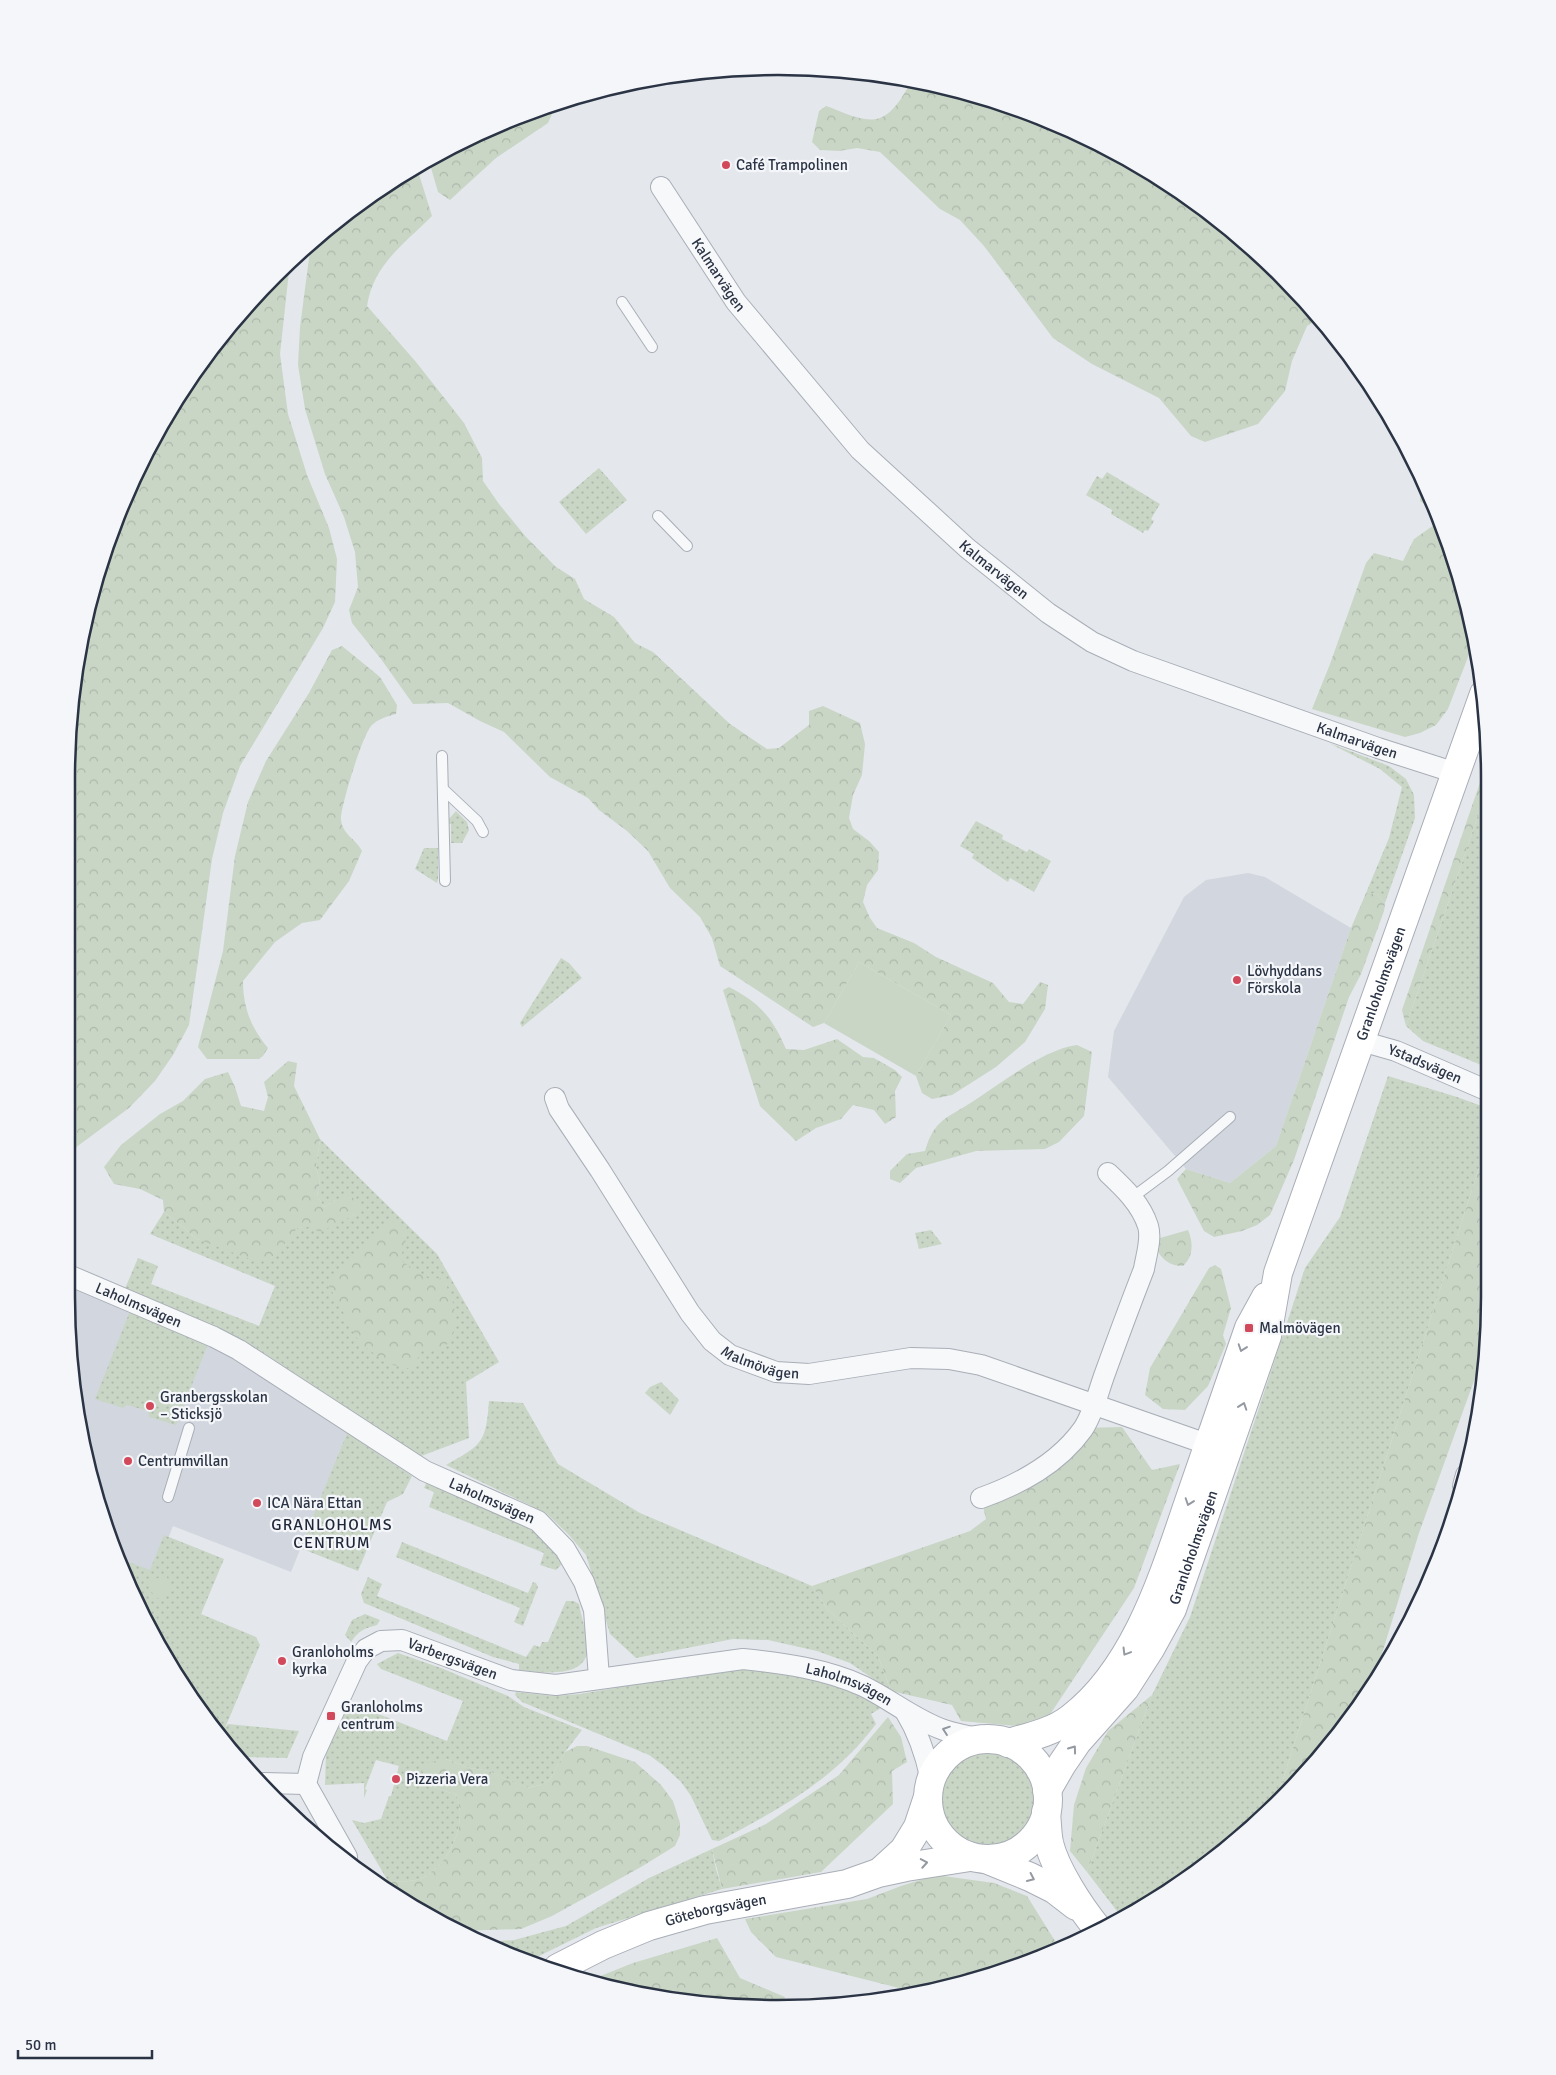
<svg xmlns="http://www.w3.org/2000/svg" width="1556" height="2075" font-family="Signika,sans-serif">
	<defs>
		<pattern id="green-dots" width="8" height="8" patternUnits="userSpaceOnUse" patternTransform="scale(1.25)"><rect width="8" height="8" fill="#c9d6c5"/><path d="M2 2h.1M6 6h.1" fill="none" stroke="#adb8ab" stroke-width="1.8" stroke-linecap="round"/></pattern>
		<pattern id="forest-crowns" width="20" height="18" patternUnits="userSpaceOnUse" patternTransform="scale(1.25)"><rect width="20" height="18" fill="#c9d6c5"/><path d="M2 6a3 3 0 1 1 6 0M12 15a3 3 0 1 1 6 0" fill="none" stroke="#adb8ab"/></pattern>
	</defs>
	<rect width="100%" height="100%" fill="#e4e7ec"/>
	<!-- built -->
	<g fill="#d2d6de">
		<path d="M 1248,873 L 1265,877 L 1351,928 L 1276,1146 L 1230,1183 L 1186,1169 L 1108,1077 L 1114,1031 L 1184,897 L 1206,880 Z"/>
		<path d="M 66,1285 L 222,1349 L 347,1433 L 291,1572 L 173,1526 L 142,1605 L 91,1481 L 66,1297 Z"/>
	</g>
	<!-- green -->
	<g fill="url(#green-dots)">
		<path d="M 599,468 L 627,500 L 586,534 L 559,502 Z"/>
		<path d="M 1107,472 L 1160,504 L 1151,519 L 1154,521 L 1148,531 L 1145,530 L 1143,533 L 1111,514 L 1112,510 L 1086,495 L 1097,476 L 1102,479 Z"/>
		<path d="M 1329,743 L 1389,766 L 1406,779 L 1414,795 L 1415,818 L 1385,903 L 1377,894 L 1366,893 L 1389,838 L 1402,787 L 1380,769 Z"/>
		<path d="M 1484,798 L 1486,1067 L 1423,1041 L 1406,1026 Z"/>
		<path d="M 456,811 L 467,822 L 469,830 L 462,843 L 451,843 L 451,824 L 448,824 L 448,820 Z"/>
		<path d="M 976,821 L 1003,835 L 1002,839 L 1027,852 L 1029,849 L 1051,861 L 1034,892 L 1010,878 L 1008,882 L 972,858 L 974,854 L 960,846 Z"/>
		<path d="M 424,848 L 438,848 L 438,879 L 437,883 L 415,869 Z"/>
		<path d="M 561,958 L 569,963 L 582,978 L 522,1027 L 520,1023 Z"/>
		<path d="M 1388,1076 L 1457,1097 L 1487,1108 L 1487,1143 L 1276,1801 L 1211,1862 L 1120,1915 L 1087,1872 L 1152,1695 L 1190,1617 L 1305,1268 L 1340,1217 Z"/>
		<path d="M 320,1139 L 437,1254 L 499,1362 L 466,1382 L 469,1438 L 416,1458 L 124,1291 L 138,1258 L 158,1266 L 151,1284 L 259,1326 L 275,1286 L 150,1234 L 164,1212 L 197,1239 L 271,1258 L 297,1228 L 340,1221 L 356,1214 L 336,1200 L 324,1207 L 317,1195 L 320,1182 L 316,1167 Z"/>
		<path d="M 931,1230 L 942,1244 L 919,1249 L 915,1233 Z"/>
		<path d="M 130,1311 L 208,1344 L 176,1425 L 149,1417 L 148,1411 L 127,1405 L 123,1408 L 95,1399 Z"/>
		<path d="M 661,1382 L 679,1400 L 670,1415 L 645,1393 L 650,1387 Z"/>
		<path d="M 489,1401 L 523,1403 L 558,1464 L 640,1513 L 812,1586 L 828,1610 L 878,1656 L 891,1691 L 850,1663 L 817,1651 L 768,1640 L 733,1639 L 636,1658 L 610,1634 L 586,1555 L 569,1535 L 546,1513 L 446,1465 C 482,1445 486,1443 489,1401 Z"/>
		<path d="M 347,1433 L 412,1476 L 403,1494 L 387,1502 L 358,1571 L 300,1548 Z"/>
		<path d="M 427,1481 C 455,1493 561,1531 561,1565 L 556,1570 L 540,1565 L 544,1553 L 429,1507 L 434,1492 L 424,1488 Z"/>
		<path d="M 164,1535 L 224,1559 L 201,1614 L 256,1637 L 260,1645 L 225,1728 L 228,1724 L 299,1731 L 287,1758 L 239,1757 L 214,1731 L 162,1653 L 123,1560 L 150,1570 Z"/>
		<path d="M 402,1542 L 528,1593 L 533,1582 L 536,1583 L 538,1587 L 523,1626 L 514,1622 L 520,1608 L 396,1557 Z"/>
		<path d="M 368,1577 L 382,1584 L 377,1596 L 526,1657 L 534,1645 L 540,1647 L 542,1642 L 548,1642 L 566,1601 L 574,1601 L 579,1604 C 581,1617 587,1632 588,1645 C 589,1681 541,1672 519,1670 L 519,1664 L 493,1657 L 364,1603 L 361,1594 Z"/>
		<path d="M 365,1614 L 380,1620 L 377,1625 C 365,1628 358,1631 351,1642 L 345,1635 L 352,1620 Z"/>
		<path d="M 398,1653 L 441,1668 L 508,1696 L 524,1707 L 582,1730 L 565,1752 L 550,1779 L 541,1785 L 525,1788 L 489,1771 L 470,1768 L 446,1759 L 424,1784 L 457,1795 C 458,1801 460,1808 460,1814 C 460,1837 446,1864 426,1876 C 415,1883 401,1881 388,1881 L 352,1820 L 364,1823 L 381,1819 L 389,1796 L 391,1796 L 399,1766 L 376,1760 L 365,1789 L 367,1790 L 364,1798 L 364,1783 L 325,1785 L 326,1754 L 350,1703 L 447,1741 L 463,1701 L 381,1669 L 377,1664 Z"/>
		<path d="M 730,1668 C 775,1670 845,1677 881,1708 L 871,1714 L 876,1724 C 834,1780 780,1809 719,1841 L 712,1840 L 691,1796 L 681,1782 L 664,1766 L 649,1755 L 522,1702 L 515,1695 L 516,1692 L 554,1696 L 580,1694 Z"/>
		<circle cx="987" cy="1801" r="50"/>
		<path d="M 712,1849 L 716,1869 L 722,1889 L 596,1928 L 533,1959 L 506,1950 L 505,1946 L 500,1941 L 514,1940 L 566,1926 L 649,1878 Z"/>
	</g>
	<!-- forest -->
	<g fill="url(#forest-crowns)">
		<path d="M 911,82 L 1007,104 L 1134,162 L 1248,243 L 1319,319 L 1307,326 L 1292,361 L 1285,391 L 1258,424 L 1205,442 L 1191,436 L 1159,398 L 1092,364 L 1053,338 L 984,246 L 960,220 L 940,209 L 880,152 L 857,148 L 839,151 L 820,150 L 812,142 L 819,111 L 826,106 C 841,111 861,122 876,119 C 892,117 904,94 911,82 Z"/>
		<path d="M 556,105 L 548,123 L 496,158 L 450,200 L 438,192 L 429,161 L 463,140 Z"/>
		<path d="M 417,168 L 432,216 C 404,244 373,265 367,306 L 416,362 L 464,423 L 482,458 L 483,481 L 499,504 L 526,537 L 556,567 L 575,579 L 584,599 L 614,617 L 635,643 L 653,652 L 730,724 L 767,749 L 779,748 L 809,725 L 809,711 L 823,706 L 860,723 L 865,744 L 862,775 L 853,795 L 849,818 L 853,829 L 869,841 L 879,852 L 878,870 L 867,885 L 863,902 L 870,918 L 877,928 L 914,943 L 936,957 L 993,983 L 1009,1002 L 1023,1004 L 1040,982 L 1048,985 L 1045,1009 L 1025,1042 L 996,1067 L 952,1095 L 932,1099 L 922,1093 L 916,1076 L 951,1015 L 859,962 L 824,1023 L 813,1027 L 720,966 L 712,938 L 700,917 L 670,888 L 648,851 L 627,831 L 599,810 L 588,798 L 550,777 L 504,732 L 480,721 L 448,703 L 413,704 L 381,659 L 352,623 L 349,610 L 358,587 L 355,552 L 344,517 L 325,474 L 305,409 L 298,365 L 300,327 L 311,243 L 345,213 Z"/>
		<path d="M 290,262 L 280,354 L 288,414 L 307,475 L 329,528 L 337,559 L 335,602 L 323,628 L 240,766 L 223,813 L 212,859 L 189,1025 L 173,1055 L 155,1081 L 129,1108 L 71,1151 L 67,1158 L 68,732 L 90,594 L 140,463 L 186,382 L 275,275 Z"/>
		<path d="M 1422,482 L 1435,505 L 1473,644 L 1448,709 L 1436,725 L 1420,733 L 1405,737 L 1312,709 L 1330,664 L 1366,563 L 1374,553 L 1403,561 L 1414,539 L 1434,525 L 1436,512 L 1420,501 Z"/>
		<path d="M 342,646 L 380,677 L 397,705 L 396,714 C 388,716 378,719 372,725 C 363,733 340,808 341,820 C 343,835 356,839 362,851 L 349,881 L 320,920 L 302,923 L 275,942 L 243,981 C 243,1007 251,1028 268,1048 L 263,1056 L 259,1059 L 207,1059 L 198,1047 L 223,951 L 235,856 L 248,802 L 266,761 L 309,693 L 332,650 Z"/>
		<path d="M 1484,771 L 1484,798 L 1406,1026 L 1402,1010 Z"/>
		<path d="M 1366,893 L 1377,894 L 1385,903 L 1384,911 L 1361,974 L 1349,997 L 1294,1160 L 1270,1215 L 1257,1225 L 1242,1231 L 1214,1237 L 1204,1231 L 1177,1179 L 1186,1169 L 1230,1183 L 1276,1146 L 1351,928 Z"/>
		<path d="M 729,987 C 760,1003 772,1017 786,1049 L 804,1050 L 837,1039 L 863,1057 L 874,1058 L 895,1070 L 902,1077 L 895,1091 L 896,1117 L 885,1124 L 874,1110 L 853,1105 L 841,1119 L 816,1128 L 796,1141 L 760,1106 L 723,990 Z"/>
		<path d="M 1077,1045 L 1092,1052 L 1084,1116 L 1059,1142 L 1045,1149 L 976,1151 L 916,1168 L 900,1183 L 890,1179 L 890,1171 L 907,1154 L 925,1151 C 928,1141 932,1130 940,1123 C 948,1115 962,1109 972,1102 C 1000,1084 1044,1049 1077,1045 Z"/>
		<path d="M 288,1061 L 297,1063 L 294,1086 L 320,1139 L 316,1167 L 320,1182 L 317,1195 L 324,1207 L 336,1200 L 349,1195 L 361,1204 L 356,1214 L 320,1232 L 309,1227 L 297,1228 L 291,1237 L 271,1258 L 258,1262 L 197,1239 L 164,1212 L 163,1200 L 140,1189 L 114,1184 L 104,1167 L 121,1145 L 160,1114 L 183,1101 L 205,1079 L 228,1072 L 235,1087 L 241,1106 L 264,1111 L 268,1097 L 264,1082 Z"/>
		<path d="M 1487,1143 L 1488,1342 L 1419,1533 L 1373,1683 L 1313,1767 L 1276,1801 Z"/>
		<path d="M 392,1221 L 403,1226 L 408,1233 L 400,1260 L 429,1279 L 443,1278 C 456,1307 464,1326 441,1352 L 423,1348 L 412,1369 L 388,1364 L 360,1343 L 329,1286 L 338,1271 Z"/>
		<path d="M 1188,1230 C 1193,1242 1194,1256 1183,1266 C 1170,1266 1162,1260 1156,1248 L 1160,1238 Z"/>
		<path d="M 1215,1265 L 1221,1269 L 1231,1308 L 1223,1335 L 1226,1344 L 1208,1386 L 1185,1410 L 1163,1409 L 1145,1395 L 1150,1368 L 1209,1268 Z"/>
		<path d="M 1122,1427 L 1152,1470 L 1180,1464 L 1134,1588 L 1049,1716 L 1033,1730 L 1016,1726 L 961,1721 L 952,1705 L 891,1691 L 878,1656 L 828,1610 L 812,1586 L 970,1531 L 986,1519 L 981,1498 L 1083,1428 Z"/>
		<path d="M 1152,1695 L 1087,1872 L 1070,1851 L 1074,1805 L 1086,1768 L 1108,1731 Z"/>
		<path d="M 888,1717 L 901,1737 L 907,1762 L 892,1771 L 893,1804 L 821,1872 L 722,1889 L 712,1849 L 766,1824 L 839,1775 Z"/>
		<path d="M 577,1746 L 587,1746 L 635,1762 L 661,1785 L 673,1801 L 680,1823 L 680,1835 L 675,1846 L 641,1867 L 552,1916 L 521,1929 L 457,1931 L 390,1887 L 388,1881 C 401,1881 415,1883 426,1876 C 446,1864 460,1837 460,1814 C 460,1808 458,1801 457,1795 L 424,1784 L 421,1772 L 425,1763 L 446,1759 L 470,1768 L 489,1771 L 526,1788 L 541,1785 L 550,1779 L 565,1752 Z"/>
		<path d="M 936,1875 L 994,1883 L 1027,1896 L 1060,1949 L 1050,1955 L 962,1985 L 915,1992 L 776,1957 L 751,1932 L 745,1919 L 867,1899 L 901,1886 Z"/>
		<path d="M 717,1938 L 740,1978 L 785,1997 L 782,2004 L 639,1995 L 593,1979 L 633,1963 Z"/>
	</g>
	<!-- pitch -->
	<g fill="#c9d6c5">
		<path d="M 859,962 L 951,1015 L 916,1076 L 824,1023 Z"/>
		<path d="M 165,1574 L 174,1590 L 156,1599 L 147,1584 Z"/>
	</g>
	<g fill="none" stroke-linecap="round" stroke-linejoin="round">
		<defs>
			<g id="lane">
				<path d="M 622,302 L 652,347"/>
				<path d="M 658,516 L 687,546"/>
				<path d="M 442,756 L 445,881"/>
				<path d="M 443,789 L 477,821 L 483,832"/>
				<path d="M 1133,1197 L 1168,1171 L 1230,1117"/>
				<path d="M 168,1497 L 189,1428"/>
			</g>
			<g id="street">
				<path id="s1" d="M 661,187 L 736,302 L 860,450 L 967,548 L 1048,613 L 1092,642 L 1133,661 L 1378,748 L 1456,773"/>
				<path id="s2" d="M 1361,1041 L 1396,1051 L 1486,1090"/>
				<path id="s3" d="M 555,1098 L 559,1109 L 600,1170 L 690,1313 L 712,1341 L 730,1355 L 776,1372 L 809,1374 L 911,1358 L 949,1359 L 981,1365 L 1221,1449"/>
				<path id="s4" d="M 66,1274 L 214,1337 L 239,1350 L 425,1471 L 538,1521 L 565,1549 L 584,1582 L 594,1610 L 599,1678"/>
				<path d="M 1463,1486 L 1466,1475"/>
				<path d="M 981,1498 C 1020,1484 1058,1464 1083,1429 C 1093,1414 1098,1393 1104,1376 C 1117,1340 1130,1305 1144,1269 C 1146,1256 1152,1239 1148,1226 C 1141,1204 1124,1188 1108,1173"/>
				<path d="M 905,1711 C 919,1734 926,1755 931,1781"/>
				<path d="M 263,1783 L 306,1784"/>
				<path id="s5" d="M 347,1857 L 306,1784 L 313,1757 L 357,1661 L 366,1649 L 381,1641 L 402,1640 L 511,1680 L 556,1685 L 743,1659 C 783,1663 826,1669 863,1686 C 890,1699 915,1720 944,1730 C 958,1735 974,1737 989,1740"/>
			</g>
			<g id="secondary">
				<circle cx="988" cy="1799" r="60"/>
				<path d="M 1008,1743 C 1030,1737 1053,1732 1071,1718 C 1139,1666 1166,1567 1193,1490 C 1212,1436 1230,1382 1249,1328 L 1266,1297"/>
				<path id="s6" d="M 1047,1790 L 1062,1764 L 1077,1742 L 1125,1688 L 1150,1649 L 1172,1609 L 1267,1336 L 1278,1273 L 1484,694"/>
				<path d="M 1046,1812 C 1047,1822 1047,1833 1049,1843 C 1055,1869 1080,1907 1097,1928"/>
				<path d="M 986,1859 L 1030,1877 L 1054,1889 L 1076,1906"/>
				<path d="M 880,1872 L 904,1850 L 918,1827 L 928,1797"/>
				<path id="s7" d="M 558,1968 L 603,1945 L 649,1926 L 705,1910 L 847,1884 L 878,1873 L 906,1867 L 970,1857"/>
			</g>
		</defs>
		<!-- lane casing -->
		<use href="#lane" stroke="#a9aeb7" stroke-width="12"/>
		<!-- street casing -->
		<use href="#street" stroke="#a9aeb7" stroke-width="22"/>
		<!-- secondary casing -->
		<use href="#secondary" stroke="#a9aeb7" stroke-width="30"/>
		<!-- lane -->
		<use href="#lane" stroke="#f7f8fa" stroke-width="10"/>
		<!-- street -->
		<use href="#street" stroke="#f7f8fa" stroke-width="20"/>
		<!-- secondary -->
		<use href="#secondary" stroke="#fff" stroke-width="28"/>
	</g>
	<!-- one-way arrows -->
	<defs><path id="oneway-chevron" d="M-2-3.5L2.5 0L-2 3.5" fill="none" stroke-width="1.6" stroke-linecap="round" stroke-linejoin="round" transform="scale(1.25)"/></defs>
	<g stroke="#959aa2">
		<use href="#oneway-chevron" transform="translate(1242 1348) rotate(109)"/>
		<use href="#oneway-chevron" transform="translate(1243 1406) rotate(-71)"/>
		<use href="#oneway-chevron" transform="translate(1189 1502) rotate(109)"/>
		<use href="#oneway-chevron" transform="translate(1126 1652) rotate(121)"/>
		<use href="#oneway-chevron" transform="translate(1073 1749) rotate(-54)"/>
		<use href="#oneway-chevron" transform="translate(924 1863) rotate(-10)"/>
		<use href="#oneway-chevron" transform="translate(1031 1878) rotate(25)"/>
	</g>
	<use stroke="#9196a0" href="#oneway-chevron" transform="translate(946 1730) rotate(-161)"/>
	<!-- markers -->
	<g fill="#d1495b" stroke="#f4f6f9" stroke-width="2">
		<circle cx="726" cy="165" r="5"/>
		<circle cx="1237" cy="980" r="5"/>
		<rect x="1244" y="1323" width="10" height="10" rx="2.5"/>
		<circle cx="150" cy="1406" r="5"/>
		<circle cx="128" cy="1461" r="5"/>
		<circle cx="257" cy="1503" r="5"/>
		<circle cx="282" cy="1661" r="5"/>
		<rect x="326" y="1711" width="10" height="10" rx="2.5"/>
		<circle cx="396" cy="1779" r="5"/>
	</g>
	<g text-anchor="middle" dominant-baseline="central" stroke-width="4.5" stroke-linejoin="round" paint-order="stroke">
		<!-- poi labels -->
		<g font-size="15" fill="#2b3445" stroke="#f4f6f9" text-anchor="start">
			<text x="736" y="165">Café Trampolinen</text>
			<text x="1247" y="971">Lövhyddans<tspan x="1247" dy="17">Förskola</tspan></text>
			<text x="1259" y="1328">Malmövägen</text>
			<text x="160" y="1397">Granbergsskolan<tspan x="160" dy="17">– Sticksjö</tspan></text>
			<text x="138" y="1461">Centrumvillan</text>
			<text x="267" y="1503">ICA Nära Ettan</text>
			<text x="292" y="1652">Granloholms<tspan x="292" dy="17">kyrka</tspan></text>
			<text x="341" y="1707">Granloholms<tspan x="341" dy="17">centrum</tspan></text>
			<text x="406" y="1779">Pizzeria Vera</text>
		</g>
		<!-- street labels -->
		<g font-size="15" fill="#2b3445" stroke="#f4f6f9">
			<text stroke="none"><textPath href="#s1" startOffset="105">Kalmarvägen</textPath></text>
			<text stroke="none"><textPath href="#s1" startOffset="510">Kalmarvägen</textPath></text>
			<text stroke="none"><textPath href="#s1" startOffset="915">Kalmarvägen</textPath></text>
			<text stroke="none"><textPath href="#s6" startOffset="881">Granloholmsvägen</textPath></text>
			<text stroke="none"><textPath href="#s2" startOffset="68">Ystadsvägen</textPath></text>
			<text stroke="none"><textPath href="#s4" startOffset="79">Laholmsvägen</textPath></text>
			<text stroke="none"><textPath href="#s3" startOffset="344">Malmövägen</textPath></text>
			<text stroke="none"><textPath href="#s4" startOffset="484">Laholmsvägen</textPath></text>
			<text stroke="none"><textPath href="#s6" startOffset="286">Granloholmsvägen</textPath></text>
			<text stroke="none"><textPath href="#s5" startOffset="324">Varbergsvägen</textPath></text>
			<text stroke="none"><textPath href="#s5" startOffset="730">Laholmsvägen</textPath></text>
			<text stroke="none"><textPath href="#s7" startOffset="169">Göteborgsvägen</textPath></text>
		</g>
		<!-- neighbourhood labels -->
		<g font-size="16" letter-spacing="1" fill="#1d2536" stroke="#f4f6f9">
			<text x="332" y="1525">GRANLOHOLMS<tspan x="332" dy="18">CENTRUM</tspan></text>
		</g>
	</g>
	<!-- crop -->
	<path d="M0 0H1556V2075H0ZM778 75H778A703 703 0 0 1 1481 778V1297A703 703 0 0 1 778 2000H778A703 703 0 0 1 75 1297V778A703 703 0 0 1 778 75Z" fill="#f4f6f9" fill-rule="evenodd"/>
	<path fill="none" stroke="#2b3445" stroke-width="2.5" d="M778 75H778A703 703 0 0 1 1481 778V1297A703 703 0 0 1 778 2000H778A703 703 0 0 1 75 1297V778A703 703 0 0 1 778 75Z"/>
	<!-- scale -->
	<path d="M18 2050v8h134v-8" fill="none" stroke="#2b3445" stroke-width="2.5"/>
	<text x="25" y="2050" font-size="15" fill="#2b3445" stroke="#f4f6f9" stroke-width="4" paint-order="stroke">50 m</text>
</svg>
